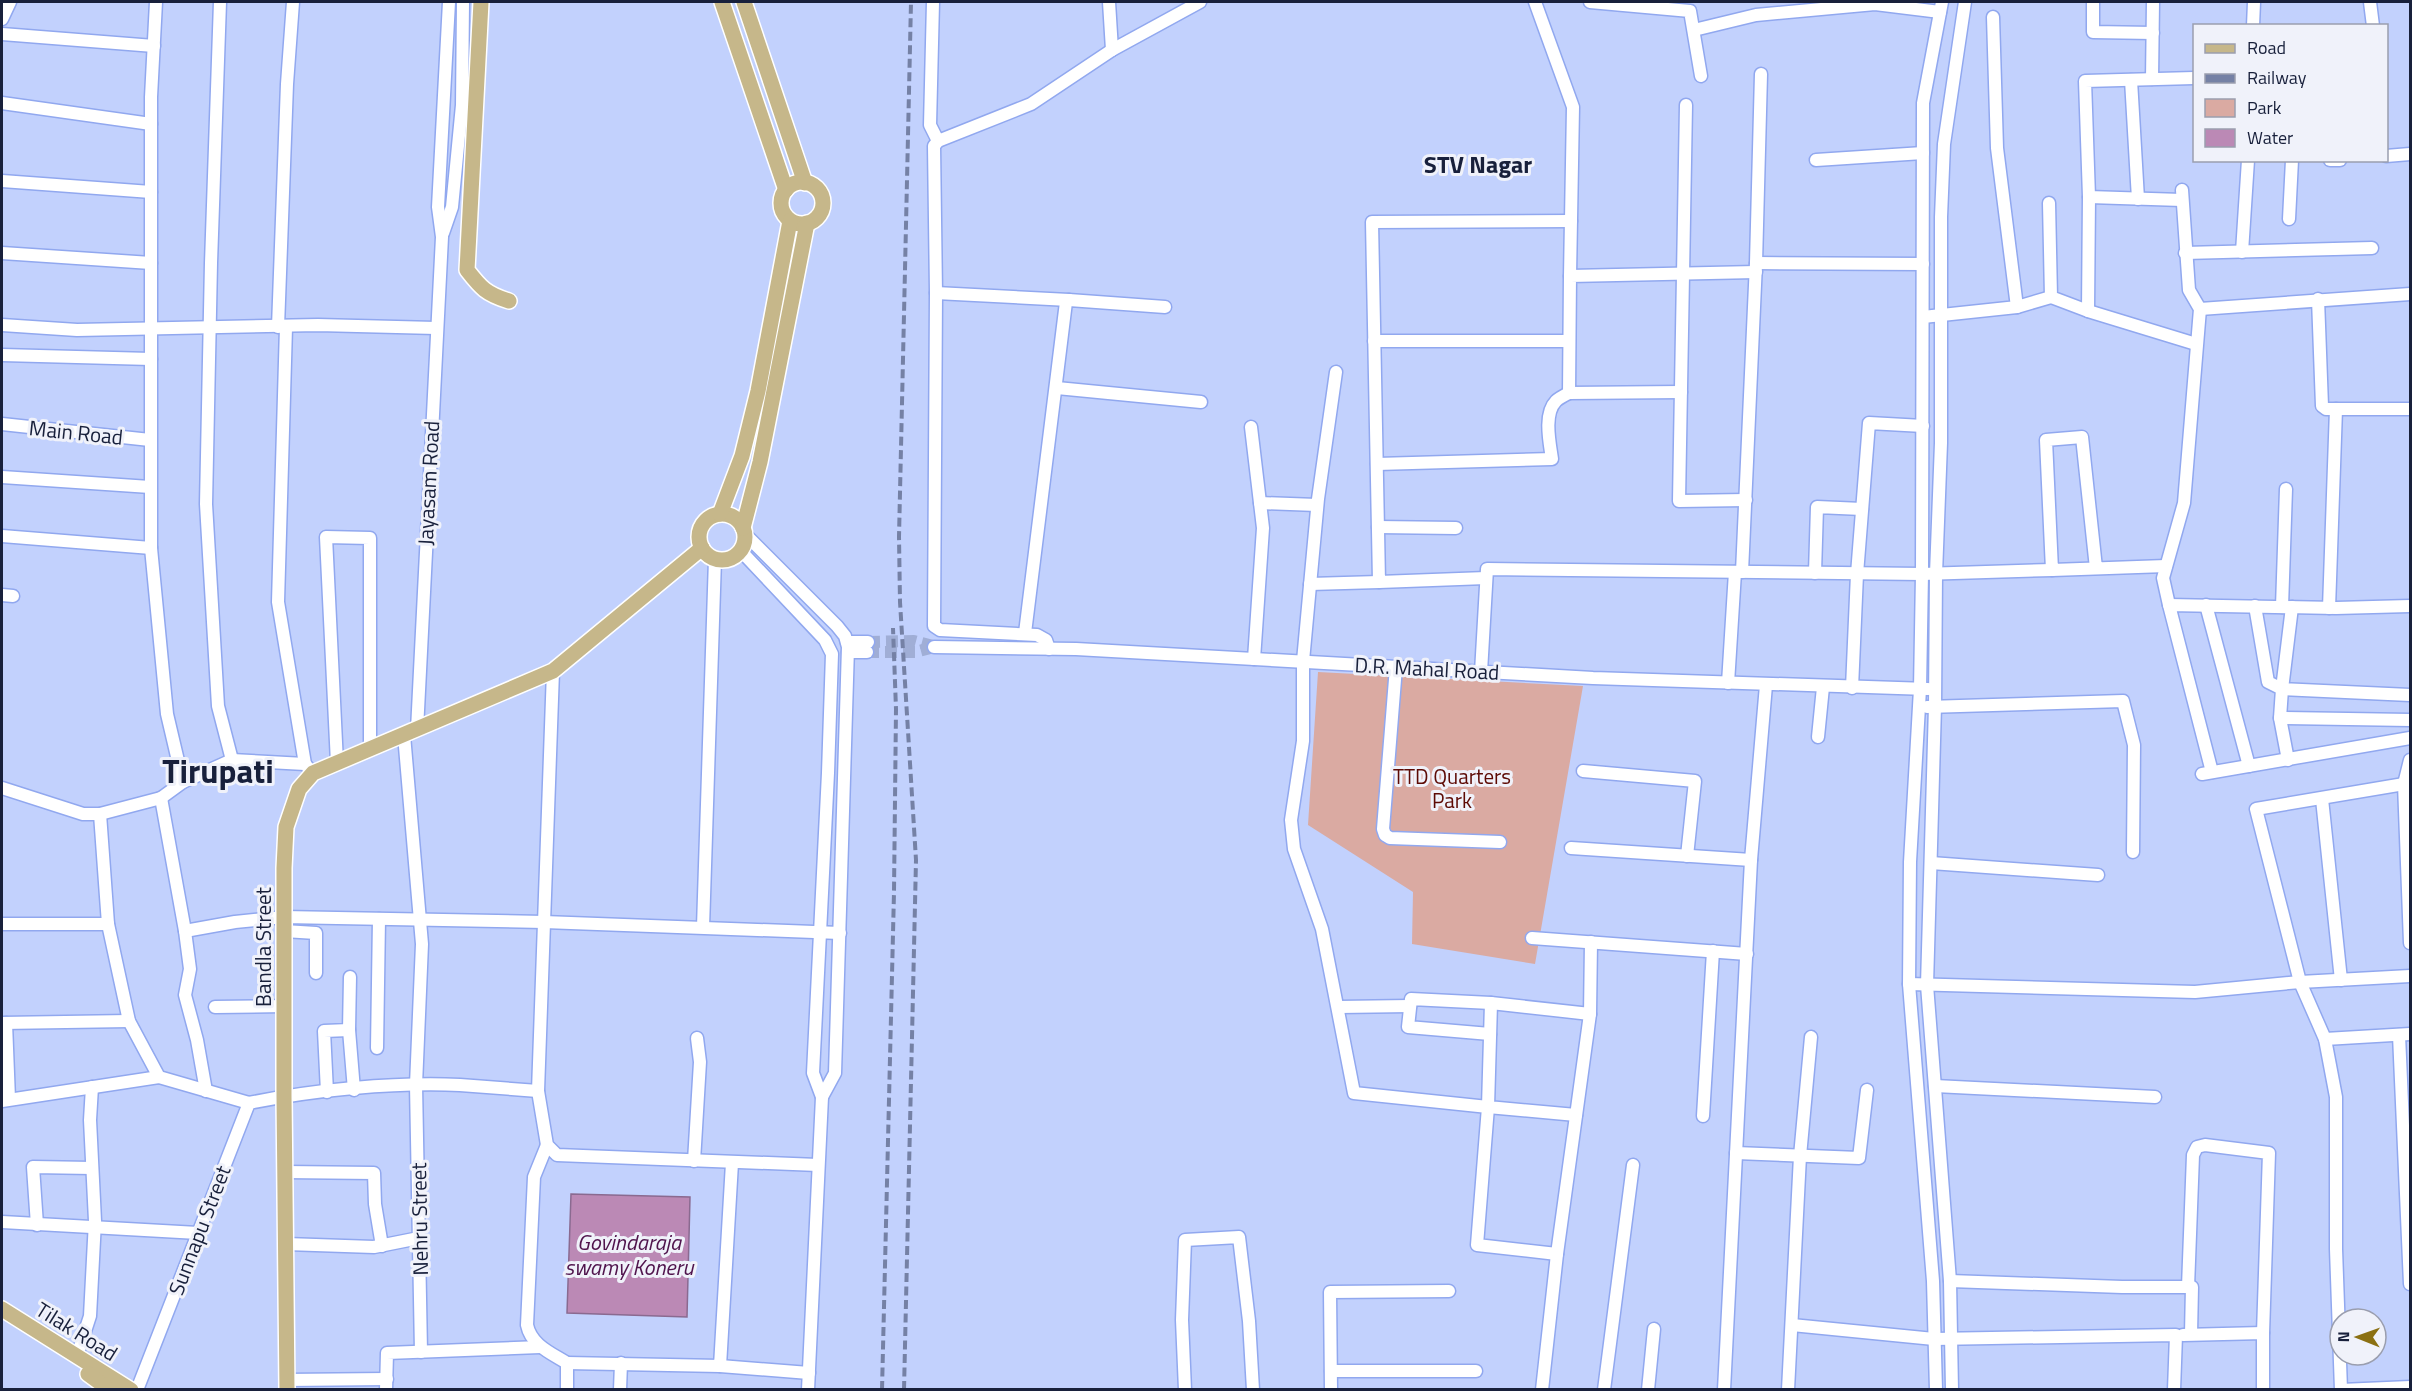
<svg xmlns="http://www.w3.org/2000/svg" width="2412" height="1391" font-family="'Titillium Web',sans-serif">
	<rect width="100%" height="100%" fill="#c2d1fd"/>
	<!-- green -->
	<path fill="#daaaa2" d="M 1318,672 L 1583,686 L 1535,964 L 1412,944 L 1413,892 L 1308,825 Z"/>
	<!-- water -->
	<path fill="#bb89b5" stroke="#8a6a90" stroke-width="1.5" d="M 571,1194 L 690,1197 L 687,1317 L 567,1313 Z"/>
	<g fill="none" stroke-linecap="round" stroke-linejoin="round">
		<!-- minor-tunnel -->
		<g stroke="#a0aed6" stroke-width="12" stroke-dasharray="12 6" stroke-linecap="butt">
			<path d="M 868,642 L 914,641 L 933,646"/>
			<path d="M 867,652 L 915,652 L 934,647"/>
		</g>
		<defs>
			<g id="minor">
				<path d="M 156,2 L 151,97 L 151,548 L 167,714 L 183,782"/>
				<path d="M 220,2 L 211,263 L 206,504 L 218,706 L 232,760"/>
				<path d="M 933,2 L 930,125 L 938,141"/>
				<path d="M 1109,2 L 1112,50"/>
				<path d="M 1535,2 L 1573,107 L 1570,276"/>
				<path d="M 1590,2 L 1690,11 L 1701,76"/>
				<path d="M 2093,2 L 2093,32 L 2153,33"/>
				<path d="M 2370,2 L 2373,26"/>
				<path d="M 2,19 L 10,2"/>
				<path d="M 2253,26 L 2254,2"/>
				<path d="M 1694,30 L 1756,15 L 1875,4 L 1940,12"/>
				<path d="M 2,34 L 154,46"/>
				<path d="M 2152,79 L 2153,2"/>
				<path d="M 2131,80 L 2138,199"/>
				<path d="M 2,103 L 151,124"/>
				<path d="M 1686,105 L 1679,501 L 1746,500"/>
				<path d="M 2386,156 L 2410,154"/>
				<path d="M 1816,160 L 1923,153"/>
				<path d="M 2330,160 L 2340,160"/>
				<path d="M 2,181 L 151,192"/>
				<path d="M 2182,200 L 2089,197 L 2085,81 L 2194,78"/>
				<path d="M 2049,203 L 2051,297 L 2088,311 L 2196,344"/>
				<path d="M 2289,219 L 2292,160"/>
				<path d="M 443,233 L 452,207 L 462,105 L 463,2"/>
				<path d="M 2242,252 L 2248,160"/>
				<path d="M 2,253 L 151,263"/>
				<path d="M 2185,253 L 2372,248"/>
				<path d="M 1756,263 L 1923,264"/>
				<path d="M 936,293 L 1069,300"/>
				<path d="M 2318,299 L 2322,406 L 2326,409 L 2336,409"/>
				<path d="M 2017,307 L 2051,297"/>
				<path d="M 2200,309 L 2410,294"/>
				<path d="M 2088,311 L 2089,197"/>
				<path d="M 1923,317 L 2017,307 L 1997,148 L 1993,17"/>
				<path d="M 2,325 L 77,330 L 318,325 L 436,328"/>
				<path d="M 278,327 L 287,84 L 293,2"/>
				<path d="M 286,327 L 278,602 L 305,764"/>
				<path d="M 1374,341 L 1569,341"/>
				<path d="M 2,355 L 151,359"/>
				<path d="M 1336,372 L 1318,499 L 1303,661 L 1303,741 L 1291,820 L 1294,849 L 1322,929 L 1354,1093 L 1488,1107 L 1477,1245 L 1557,1254"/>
				<path d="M 1057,388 L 1201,402"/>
				<path d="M 1681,392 L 1569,393 L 1570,276 L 1756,272"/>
				<path d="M 2,424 L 150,440"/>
				<path d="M 1251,427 L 1263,528 L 1254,659"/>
				<path d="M 1377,464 L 1552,459 C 1550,444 1543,414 1556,401 C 1559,398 1565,395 1569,393"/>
				<path d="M 2,477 L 150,487"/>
				<path d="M 1260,503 L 1317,505"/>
				<path d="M 1378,527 L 1456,528"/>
				<path d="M 745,534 L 837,626 L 845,636 L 848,647 L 835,1073 L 822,1097"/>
				<path d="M 2,536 L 151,548"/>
				<path d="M 741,551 L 825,640 L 832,654 L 828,773 L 813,1073 L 822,1097 L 808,1390"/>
				<path d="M 2096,568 L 2082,437 L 2046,440 L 2052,570 L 2166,566"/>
				<path d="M 1742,572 L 1756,263 L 1761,74"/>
				<path d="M 1815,573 L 1817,507 L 1862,509"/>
				<path d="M 1486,578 L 1379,582 L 1372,222 L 1571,221"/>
				<path d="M 1310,584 L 1379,582"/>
				<path d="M 2,595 L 13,596"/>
				<path d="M 2169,605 L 2163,578 L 2184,503 L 2200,309 L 2189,290 L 2182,190"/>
				<path d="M 2206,605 L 2249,766"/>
				<path d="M 2255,606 L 2268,682 L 2282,689 L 2280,718 L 2288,760"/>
				<path d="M 2282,607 L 2286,489"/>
				<path d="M 2292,607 L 2282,689 L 2410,695"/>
				<path d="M 2329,608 L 2336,409 L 2410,409"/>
				<path d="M 1025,633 L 1066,302 L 1069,300 L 1165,307"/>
				<path d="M 847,642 L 868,642"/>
				<path d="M 934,647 L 1076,649 L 1593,678 L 1928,689"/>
				<path d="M 1049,649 L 1046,640 L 1037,635 L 940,630 L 934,626 L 936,293 L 934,146 L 938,141 L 1031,104 L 1112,50 L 1200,2"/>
				<path d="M 848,652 L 867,652"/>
				<path d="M 1396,667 L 1383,829 L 1385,835 L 1390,838 L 1500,842"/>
				<path d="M 553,671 L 538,1091 L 547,1145 L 557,1155 L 818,1165"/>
				<path d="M 1481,672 L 1487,569 L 1922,574 L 2052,570"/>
				<path d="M 1728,683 L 1735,572"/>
				<path d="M 1852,688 L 1857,574 L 1869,423 L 1923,426"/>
				<path d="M 1927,707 L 2123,701 L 2134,745 L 2133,852"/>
				<path d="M 2280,718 L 2410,720"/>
				<path d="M 417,730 L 442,237 L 438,207 L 449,2"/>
				<path d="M 404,735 L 422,944 L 416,1085 L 421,1352"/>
				<path d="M 1818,737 L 1823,687"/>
				<path d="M 2410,760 L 2404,784 L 2410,943"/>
				<path d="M 337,763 L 326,537 L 370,538 L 370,750"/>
				<path d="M 1583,771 L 1695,781 L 1687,856"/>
				<path d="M 2212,772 L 2169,605 L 2336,608 L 2410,606"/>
				<path d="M 2202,774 L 2410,738"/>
				<path d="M 2,788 L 83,814 L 100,814 L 161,798 L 183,782 L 232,760 L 305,764 L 310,770"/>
				<path d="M 161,798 L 185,931"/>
				<path d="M 2322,799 L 2341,980"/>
				<path d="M 100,814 L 108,924 L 129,1021 L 159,1077 L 249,1103"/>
				<path d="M 1571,848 L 1751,860"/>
				<path d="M 1931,863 L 2098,875"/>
				<path d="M 2,924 L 108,924"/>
				<path d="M 703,927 L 715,559"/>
				<path d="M 284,931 L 316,933 L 316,973"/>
				<path d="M 1532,938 L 1747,954"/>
				<path d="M 1909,984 L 2195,992 L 2300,982 L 2410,976"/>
				<path d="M 1491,1003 L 1488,1107 L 1576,1115"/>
				<path d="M 215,1007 L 285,1006"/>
				<path d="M 1339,1007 L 1410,1006"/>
				<path d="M 2,1023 L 129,1021"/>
				<path d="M 6,1023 L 9,1099"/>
				<path d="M 349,1030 L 354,1090"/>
				<path d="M 1490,1034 L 1408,1027 L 1411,999 L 1491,1003 L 1590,1014"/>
				<path d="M 2399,1035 L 2410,1284"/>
				<path d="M 2325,1039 L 2410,1034"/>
				<path d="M 377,1048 L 379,919"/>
				<path d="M 1935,1086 L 2155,1097"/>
				<path d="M 206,1091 L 197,1040 L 185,995 L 190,969 L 185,931 L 235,922 L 284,917 L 544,922 L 840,933"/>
				<path d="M 327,1092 L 324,1031 L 349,1030 L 350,977"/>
				<path d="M 2,1101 L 159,1077"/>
				<path d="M 1703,1116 L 1713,951"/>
				<path d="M 547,1145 L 534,1177 L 527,1325 C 531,1345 551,1353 567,1363 L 567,1390"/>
				<path d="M 1736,1153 L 1859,1158 L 1867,1090"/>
				<path d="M 694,1161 L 700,1062 L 697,1038"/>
				<path d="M 285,1172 L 374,1173 L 375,1204 L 382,1246"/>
				<path d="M 2,1222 L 198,1233"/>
				<path d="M 37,1225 L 33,1167 L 92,1168"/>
				<path d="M 286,1244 L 374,1247 L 419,1238"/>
				<path d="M 1950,1281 L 2122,1287 L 2192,1287 L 2191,1334"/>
				<path d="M 2188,1287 L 2193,1155 L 2197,1147 L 2205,1145 L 2269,1153 L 2263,1333"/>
				<path d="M 1792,1325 L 1934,1339 L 2176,1335 L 2174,1390"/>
				<path d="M 2183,1335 L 2263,1333 L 2263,1390"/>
				<path d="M 77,1356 L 90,1316 L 95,1221 L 90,1120 L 92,1087"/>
				<path d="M 567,1363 L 720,1366 L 732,1163"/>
				<path d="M 720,1366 L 809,1373"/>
				<path d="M 1331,1371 L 1476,1371"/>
				<path d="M 286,1380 L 387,1379"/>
				<path d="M 137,1390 L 249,1103 C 313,1090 394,1082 460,1085 C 486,1087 512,1089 538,1091"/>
				<path d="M 386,1390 L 387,1353 L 540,1347"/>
				<path d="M 620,1390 L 621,1363"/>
				<path d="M 1185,1390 L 1182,1320 L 1185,1240 L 1239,1237 L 1249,1321 L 1253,1390"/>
				<path d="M 1331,1390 L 1330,1292 L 1449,1291"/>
				<path d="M 1542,1390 L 1557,1254 L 1590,1014 L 1591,942"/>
				<path d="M 1604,1390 L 1633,1165"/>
				<path d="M 1648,1390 L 1654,1329"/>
				<path d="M 1724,1390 L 1751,860 L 1766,685"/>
				<path d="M 1788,1390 L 1800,1156 L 1811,1037"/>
				<path d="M 1936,1390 L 1933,1281 L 1909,984 L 1910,862 L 1920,689 L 1922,574 L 1923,103 L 1942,2"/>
				<path d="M 1952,1390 L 1950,1281 L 1927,985 L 1935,706 L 1936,574 L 1941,443 L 1941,217 L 1944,144 L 1965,2"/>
				<path d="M 2341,1390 L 2336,1249 L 2336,1097 L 2325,1039 L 2300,982 L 2256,809 L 2404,784"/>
				<path d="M 2341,1390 L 2410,1387"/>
			</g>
			<g id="major">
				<path d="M 481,2 L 467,270 C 481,288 486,294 509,301"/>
				<path d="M 722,2 L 786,190"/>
				<path d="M 744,2 L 805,183"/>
				<circle cx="802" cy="203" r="21"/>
				<circle cx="722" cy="537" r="23"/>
				<path d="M 720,514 L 742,456 L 758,391 L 790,221"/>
				<path d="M 743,528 L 760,462 L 807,223"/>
				<path d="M 2,1309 L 131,1390"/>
				<path d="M 88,1374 L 110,1390"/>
				<path d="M 287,1390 L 284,1096 L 284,868 L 286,827 L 299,789 L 313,773 L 553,671 L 702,548"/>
			</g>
		</defs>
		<!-- minor casing -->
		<use href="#minor" stroke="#91a8ef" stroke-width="15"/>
		<!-- major casing -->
		<use href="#major" stroke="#fff" stroke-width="18"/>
		<!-- minor -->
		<use href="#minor" stroke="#fff" stroke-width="12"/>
		<!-- major -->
		<use href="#major" stroke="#c6b78a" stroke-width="15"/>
		<!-- rail -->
		<g stroke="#7581a5" stroke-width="4" stroke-dasharray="9 4.5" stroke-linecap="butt">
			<path d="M 882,1390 L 894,892 L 896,709 L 893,628"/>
			<path d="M 904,1390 L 916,860 L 900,602 L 899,537 L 911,2"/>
		</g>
	</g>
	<g text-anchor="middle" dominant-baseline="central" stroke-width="6" stroke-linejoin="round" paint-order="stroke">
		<!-- street labels -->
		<g font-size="21" fill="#18203b" stroke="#f0f2fa">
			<text transform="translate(76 432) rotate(6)">Main Road</text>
			<text transform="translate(428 483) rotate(-87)">Jayasam Road</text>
			<text transform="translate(1427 668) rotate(3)">D.R. Mahal Road</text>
			<text transform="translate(263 947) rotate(-90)">Bandla Street</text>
			<text transform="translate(419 1219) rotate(-91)">Nehru Street</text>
			<text transform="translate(199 1230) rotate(-69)">Sunnapu Street</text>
			<text transform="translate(77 1331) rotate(32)">Tilak Road</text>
		</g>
		<!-- park labels -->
		<g font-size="21" fill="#5d0a04" stroke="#f0f2fa">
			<text x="1452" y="776">TTD Quarters<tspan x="1452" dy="24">Park</tspan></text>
		</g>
		<!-- water labels -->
		<g font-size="22" font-style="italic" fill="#50144d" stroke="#f0f2fa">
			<text x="629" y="1242">Govindaraja<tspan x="629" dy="25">swamy Koneru</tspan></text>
		</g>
		<!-- quarter labels -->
		<g font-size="24" font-weight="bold" fill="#18203b" stroke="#f0f2fa">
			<text x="1478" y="164">STV Nagar</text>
		</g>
		<!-- town labels -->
		<g font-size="33" font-weight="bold" fill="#18203b" stroke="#f0f2fa">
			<text x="218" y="771">Tirupati</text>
		</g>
	</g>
	<!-- border -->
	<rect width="2412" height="1391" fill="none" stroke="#18203b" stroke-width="6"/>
	<!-- legend -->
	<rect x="2193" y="24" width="195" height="138" fill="#f0f2fa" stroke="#9a9eae" stroke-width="1.5"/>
	<rect x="2205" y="44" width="30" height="9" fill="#c6b78a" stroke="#9a9eae" stroke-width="1.5"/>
	<text x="2247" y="54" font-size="18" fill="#18203b">Road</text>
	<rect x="2205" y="74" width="30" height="9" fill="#7581a5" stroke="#9a9eae" stroke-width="1.5"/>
	<text x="2247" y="84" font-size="18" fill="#18203b">Railway</text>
	<rect x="2205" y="99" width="30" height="18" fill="#daaaa2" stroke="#9a9eae" stroke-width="1.5"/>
	<text x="2247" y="114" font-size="18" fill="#18203b">Park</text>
	<rect x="2205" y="129" width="30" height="18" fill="#bb89b5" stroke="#9a9eae" stroke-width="1.5"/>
	<text x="2247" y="144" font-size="18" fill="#18203b">Water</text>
	<!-- north arrow -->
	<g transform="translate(2358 1337) rotate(271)"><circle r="28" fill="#f0f2fa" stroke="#9a9eae" stroke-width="1.5"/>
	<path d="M0-4.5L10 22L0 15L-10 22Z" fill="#8b7012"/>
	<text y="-9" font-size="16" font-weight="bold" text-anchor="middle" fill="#18203b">N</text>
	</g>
</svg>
